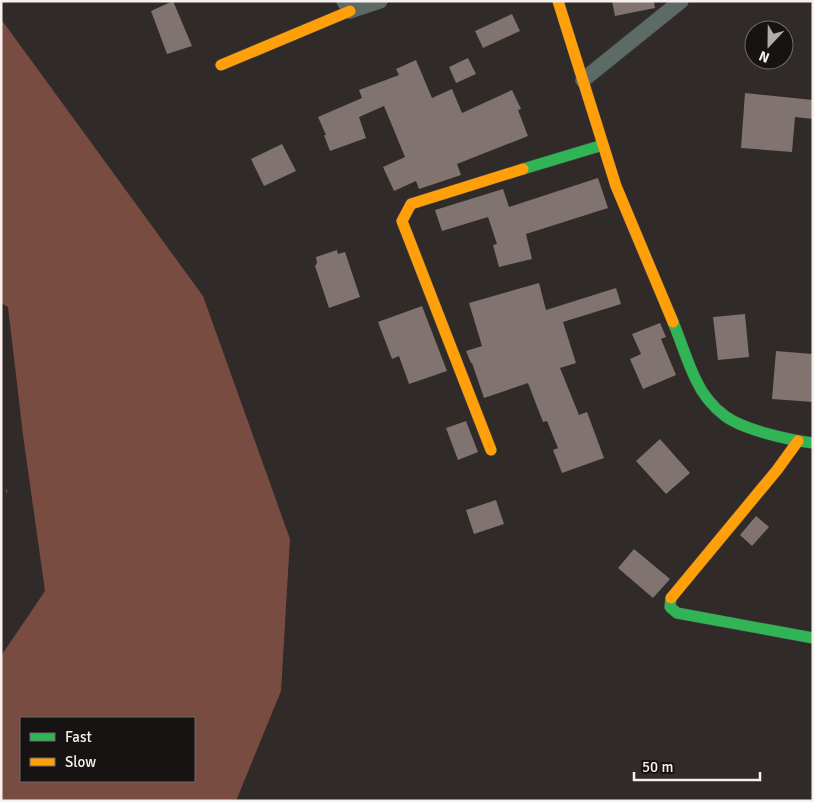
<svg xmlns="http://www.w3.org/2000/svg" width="814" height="802" font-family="Signika,sans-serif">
	<rect width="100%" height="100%" fill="#302a29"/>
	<!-- water -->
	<path fill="#794c42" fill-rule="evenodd" d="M 1,19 L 203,296 L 290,539 L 281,691 L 236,801 L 1,801 L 1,656 L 45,591 L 23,435 L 8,307 L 1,303 ZM 21,718 L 194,718 L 194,781 L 21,781 Z"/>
	<!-- building -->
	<g fill="#807370">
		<path d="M 173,1 L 192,46 L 167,54 L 151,11 Z"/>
		<path d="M 612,1 L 654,1 L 655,8 L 615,16 Z"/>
		<path d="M 512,14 L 520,31 L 483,48 L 475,31 Z"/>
		<path d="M 468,58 L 476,74 L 456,83 L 449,67 Z"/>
		<path d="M 416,60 L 432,98 L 452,89 L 462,113 L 512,90 L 521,109 L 518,110 L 528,136 L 457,164 L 461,175 L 419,189 L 416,181 L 394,191 L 383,167 L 405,157 L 384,106 L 359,117 L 366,138 L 330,151 L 324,135 L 326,135 L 318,117 L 362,98 L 359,90 L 399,75 L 396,69 Z"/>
		<path d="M 745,93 L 813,100 L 813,119 L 795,117 L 792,152 L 741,148 Z"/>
		<path d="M 282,144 L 296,171 L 264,186 L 251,159 Z"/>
		<path d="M 598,178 L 608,208 L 526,234 L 532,259 L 499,267 L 493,245 L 497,244 L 488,217 L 442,231 L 435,210 L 503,189 L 509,207 Z"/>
		<path d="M 337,250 L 338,254 L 345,252 L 360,297 L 329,308 L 315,266 L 317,263 L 316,257 Z"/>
		<path d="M 539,283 L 546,310 L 616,288 L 621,304 L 563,322 L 576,363 L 560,368 L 579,415 L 587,412 L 604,458 L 562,473 L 553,450 L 558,448 L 547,421 L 543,422 L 528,383 L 484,398 L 472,363 L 471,363 L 466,351 L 482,346 L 469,303 Z"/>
		<path d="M 422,306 L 447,371 L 409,384 L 399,356 L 392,359 L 378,322 Z"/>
		<path d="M 745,314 L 749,357 L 718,360 L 713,317 Z"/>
		<path d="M 660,323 L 666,337 L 661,339 L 676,375 L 643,389 L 630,359 L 641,354 L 632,334 Z"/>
		<path d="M 776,351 L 813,354 L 813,402 L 772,399 Z"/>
		<path d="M 466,421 L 478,452 L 458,460 L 446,428 Z"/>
		<path d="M 660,439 L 690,473 L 666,494 L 636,461 Z"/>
		<path d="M 496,500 L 504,524 L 474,534 L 466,510 Z"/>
		<path d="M 756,516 L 769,527 L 752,546 L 740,535 Z"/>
		<path d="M 634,549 L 670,579 L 653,598 L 618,568 Z"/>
	</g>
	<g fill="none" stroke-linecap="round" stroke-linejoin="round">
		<defs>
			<g id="street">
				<path d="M 344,1 L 350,11 L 380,1"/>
				<path d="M 583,80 L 681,1"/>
			</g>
			<g id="fast">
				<path d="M 523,169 L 603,145"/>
				<path d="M 673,322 C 681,341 687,362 696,380 C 702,393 713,407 725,416 C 744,430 789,440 813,443"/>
				<path d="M 671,598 L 670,607 L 677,613 L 813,638"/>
			</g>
			<g id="slow">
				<path d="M 558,1 L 616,186 L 673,322"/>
				<path d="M 221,65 L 350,11"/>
				<path d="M 491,450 L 402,221 L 411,204 L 523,169"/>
				<path d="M 671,598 L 777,470 L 798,441"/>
			</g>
		</defs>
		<!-- street casing -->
		<use href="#street" stroke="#4b4745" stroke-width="16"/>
		<!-- fast casing -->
		<use href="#fast" stroke="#4b4745" stroke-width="12"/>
		<!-- slow casing -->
		<use href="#slow" stroke="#4b4745" stroke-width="12"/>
		<!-- path -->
		<path stroke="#606764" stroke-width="3" stroke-dasharray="1 4" stroke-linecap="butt" d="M 1,491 L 7,491"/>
		<!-- street -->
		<use href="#street" stroke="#5d6b66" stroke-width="15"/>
		<!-- fast -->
		<use href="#fast" stroke="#30b455" stroke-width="11"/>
		<!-- slow -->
		<use href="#slow" stroke="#ff9f0a" stroke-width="11"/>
	</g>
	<!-- border -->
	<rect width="814" height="802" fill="none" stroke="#f7f0ee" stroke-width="5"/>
	<!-- legend -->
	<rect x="20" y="717" width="175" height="65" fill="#171312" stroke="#716b6a"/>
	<rect x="30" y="733" width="25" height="8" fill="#30b455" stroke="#716b6a"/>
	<text x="65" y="742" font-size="15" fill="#f7f0ee">Fast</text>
	<rect x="30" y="758" width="25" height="8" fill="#ff9f0a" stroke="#716b6a"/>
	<text x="65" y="767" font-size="15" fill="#f7f0ee">Slow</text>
	<!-- north arrow -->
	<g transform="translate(769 45) rotate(202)"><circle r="24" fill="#171312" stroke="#716b6a"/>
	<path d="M0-4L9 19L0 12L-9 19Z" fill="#b1aba9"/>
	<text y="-8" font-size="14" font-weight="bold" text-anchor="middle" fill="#f7f0ee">N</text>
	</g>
	<!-- scale -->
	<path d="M634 772v8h126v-8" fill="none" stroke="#f7f0ee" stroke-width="2.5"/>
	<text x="642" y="772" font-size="15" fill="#f7f0ee" stroke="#171312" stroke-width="4" paint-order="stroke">50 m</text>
</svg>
